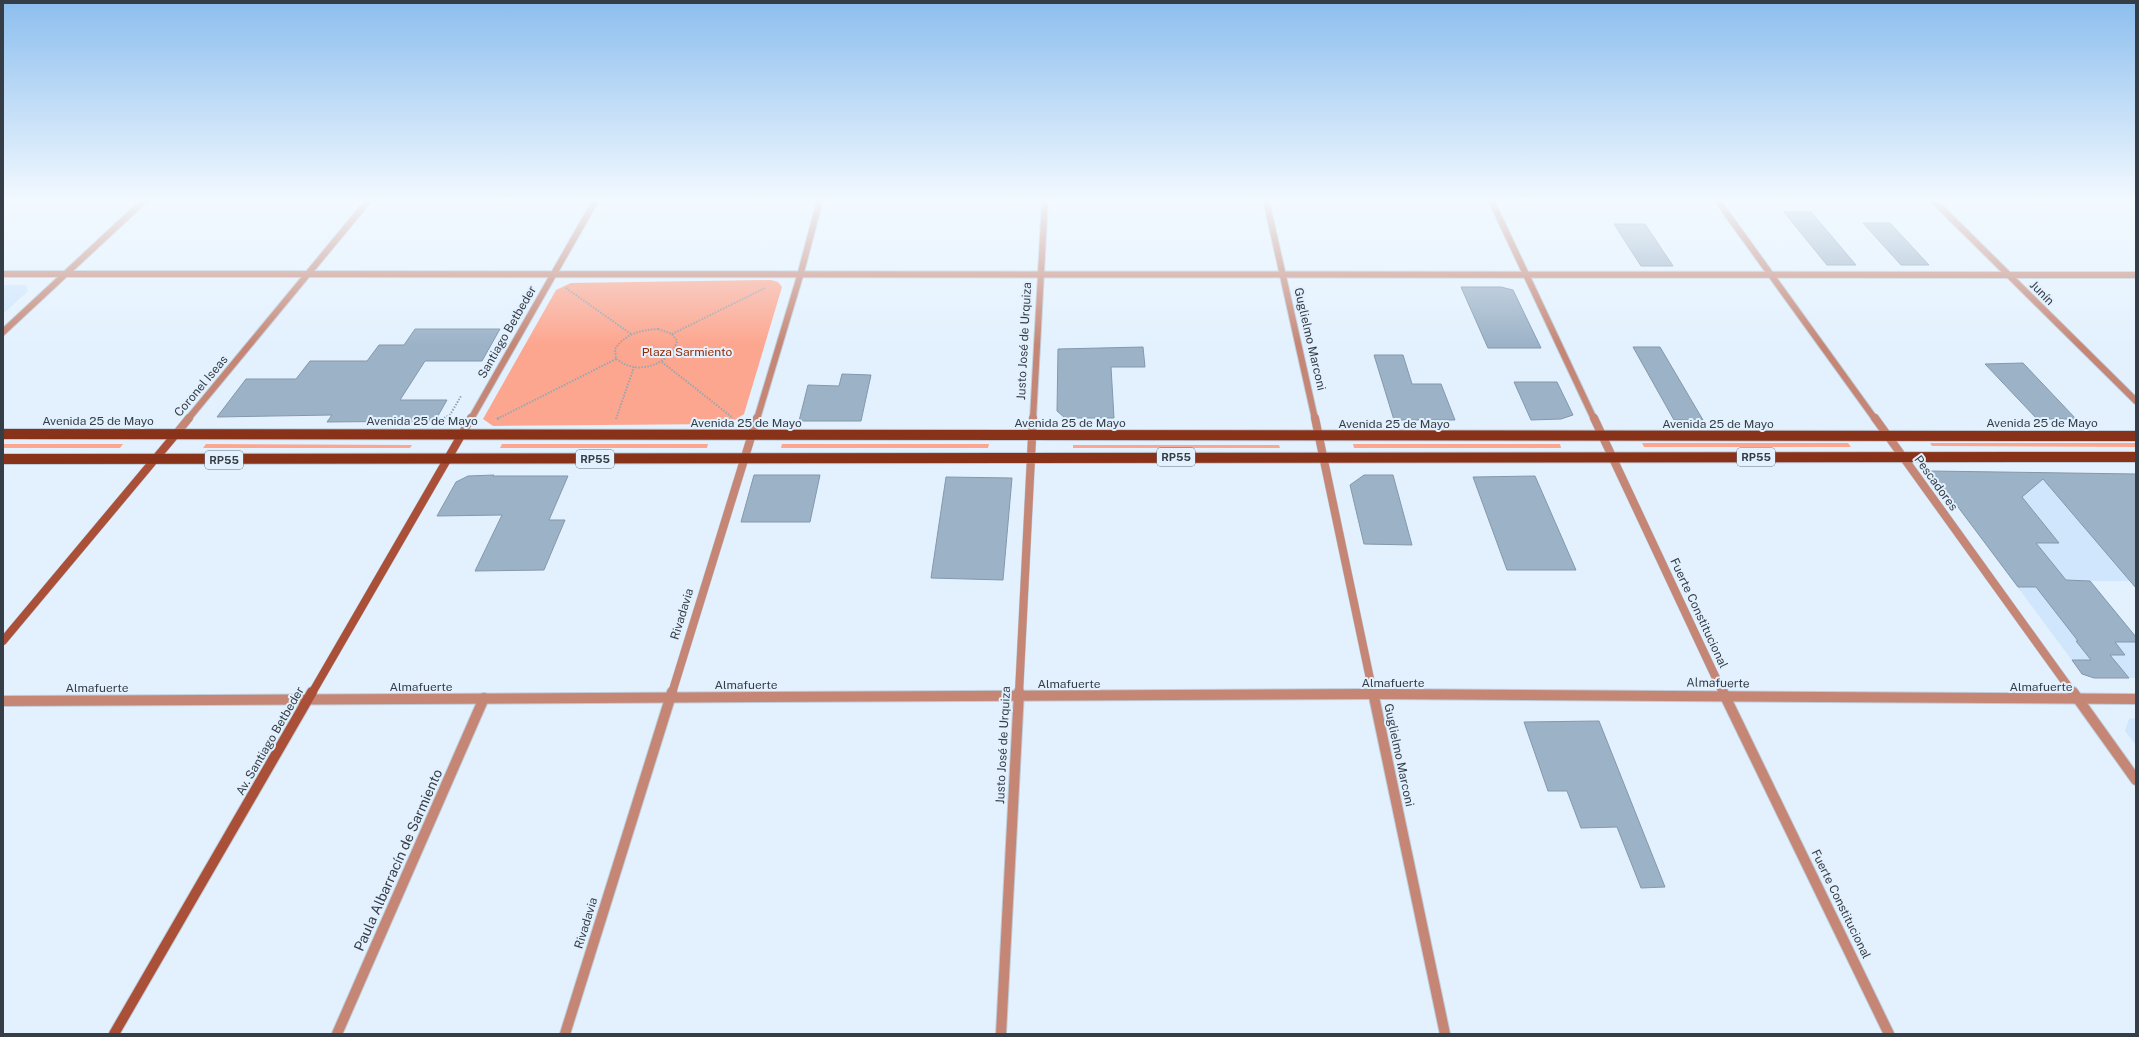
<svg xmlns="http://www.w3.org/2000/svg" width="2139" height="1037" font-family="'Public Sans',sans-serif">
	<rect width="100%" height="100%" fill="#e3f1fe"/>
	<!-- built -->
	<g fill="#cfe6fc">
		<path d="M 3,285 L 26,285 L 28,291 L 3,314 Z"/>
		<path d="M 1939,471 L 2136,474 L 2136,581 L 2091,581 L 2136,637 L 2136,678 L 2094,678 L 2082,674 L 1973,527 L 1959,507 Z"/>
		<path d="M 2136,718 L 2136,745 L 2125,731 L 2129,719 Z"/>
	</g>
	<!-- green -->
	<g fill="#fda68f">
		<path d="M 771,280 L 778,282 L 782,287 L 744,414 L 735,420 L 724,424 L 493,426 L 483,419 L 556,290 L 571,283 Z"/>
		<path d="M 1642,443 L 1848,443 L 1851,447 L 1644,447 Z"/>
		<path d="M 1930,443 L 2136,443 L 2136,447 L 1932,446 Z"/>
		<path d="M 3,444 L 123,444 L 120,448 L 3,448 Z"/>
		<path d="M 206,444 L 412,445 L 410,448 L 203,448 Z"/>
		<path d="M 502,444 L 708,444 L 707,448 L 500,448 Z"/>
		<path d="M 782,444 L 989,444 L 988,448 L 781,448 Z"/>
		<path d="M 1353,444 L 1560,444 L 1561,448 L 1354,448 Z"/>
		<path d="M 1073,445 L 1279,445 L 1280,448 L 1073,448 Z"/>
	</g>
	<!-- building -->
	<g fill="#9cb2c7" stroke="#8398ad">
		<path d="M 1784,212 L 1811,212 L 1856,265 L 1827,265 Z"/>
		<path d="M 1863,223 L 1890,223 L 1929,265 L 1901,265 Z"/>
		<path d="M 1614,224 L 1645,224 L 1673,266 L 1641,266 Z"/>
		<path d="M 1461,287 L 1501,287 L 1513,290 L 1541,348 L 1488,348 Z"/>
		<path d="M 415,329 L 500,329 L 482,361 L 425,361 L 400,400 L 447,400 L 435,421 L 327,422 L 332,415 L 217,417 L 246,379 L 296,379 L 310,361 L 367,361 L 379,345 L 404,345 Z"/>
		<path d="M 1143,347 L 1145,367 L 1111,367 L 1114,418 L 1065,418 L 1057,411 L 1058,349 Z"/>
		<path d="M 1633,347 L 1660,347 L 1703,420 L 1674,420 Z"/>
		<path d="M 1374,355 L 1403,355 L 1412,384 L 1441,384 L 1455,420 L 1394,420 Z"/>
		<path d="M 2023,363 L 2076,419 L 2037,419 L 1985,364 Z"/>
		<path d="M 842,374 L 871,375 L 861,421 L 799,421 L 808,385 L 839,386 Z"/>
		<path d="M 1514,382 L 1557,382 L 1573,415 L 1561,419 L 1531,420 Z"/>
		<path d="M 1931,471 L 2136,474 L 2136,588 L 2043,479 L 2022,497 L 2059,543 L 2036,543 L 2066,580 L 2090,581 L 2136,637 L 2136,642 L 2115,642 L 2125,655 L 2110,655 L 2129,678 L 2094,678 L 2082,674 L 2072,660 L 2091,660 L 2076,641 L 2078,641 L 2036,587 L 2018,587 Z"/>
		<path d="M 494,475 L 493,476 L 568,476 L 549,520 L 565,520 L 544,570 L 475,571 L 502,515 L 437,516 L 456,482 L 468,476 Z"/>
		<path d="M 754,475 L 820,475 L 810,522 L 741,522 Z"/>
		<path d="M 1364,475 L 1393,475 L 1412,545 L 1364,544 L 1350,485 Z"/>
		<path d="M 1535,476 L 1576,570 L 1507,570 L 1473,477 Z"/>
		<path d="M 946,477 L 1012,478 L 1003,580 L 931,578 Z"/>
		<path d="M 1599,721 L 1665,887 L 1641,888 L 1617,827 L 1581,828 L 1567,791 L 1548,791 L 1524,722 Z"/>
	</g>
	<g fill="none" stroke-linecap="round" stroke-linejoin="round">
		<defs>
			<path id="lane" d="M 337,1034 L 484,698"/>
			<g id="street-far2">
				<path d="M 1266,200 L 1315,419"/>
				<path d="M 1491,200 L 1594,419"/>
				<path d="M 1717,200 L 1875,419"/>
				<path d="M 1933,200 L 2136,401"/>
				<path d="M 3,274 L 2136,275"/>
				<path d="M 3,332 L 145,200"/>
				<path d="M 188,419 L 369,200"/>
				<path d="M 471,419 L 596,200"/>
				<path d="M 757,419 L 800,276 L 820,200"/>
				<path d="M 1033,419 L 1045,200"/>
			</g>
			<g id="street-far1">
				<path d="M 1315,418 L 1373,693"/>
				<path d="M 1594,418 L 1723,693"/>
				<path d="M 1875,418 L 2073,693"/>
				<path d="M 176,434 L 189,418"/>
				<path d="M 462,434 L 471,418"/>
				<path d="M 672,693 L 757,418"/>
				<path d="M 1019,693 L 1033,418"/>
			</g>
			<g id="street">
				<path d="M 1373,692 L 1445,1034"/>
				<path d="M 1723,692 L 1889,1034"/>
				<path d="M 2073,692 L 2136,780"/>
				<path d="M 3,701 L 1374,694 L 2136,699"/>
				<path d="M 565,1034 L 672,692"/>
				<path d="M 1001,1034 L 1019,692"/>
			</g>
			<g id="secondary-far1">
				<path d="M 3,641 L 176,434"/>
				<path d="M 312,693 L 462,434"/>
			</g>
			<path id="secondary" d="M 114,1034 L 312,692"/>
			<g id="primary">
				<path d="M 3,434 L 2136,436"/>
				<path d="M 3,459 L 2136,457"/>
			</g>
		</defs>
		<!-- lane casing -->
		<use href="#lane" stroke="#c0cdd9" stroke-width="12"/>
		<!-- street-far2 casing -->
		<use href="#street-far2" stroke="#c0cdd9" stroke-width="8"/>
		<!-- street-far1 casing -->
		<use href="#street-far1" stroke="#c0cdd9" stroke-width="9"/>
		<!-- street casing -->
		<use href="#street" stroke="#c0cdd9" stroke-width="12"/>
		<!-- secondary-far1 casing -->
		<use href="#secondary-far1" stroke="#c0cdd9" stroke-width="9"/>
		<!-- secondary casing -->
		<use href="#secondary" stroke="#c0cdd9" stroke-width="12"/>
		<!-- primary casing -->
		<use href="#primary" stroke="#c0cdd9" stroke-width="12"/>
		<!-- path-far1 -->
		<g stroke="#99a5b0" stroke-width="2" stroke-dasharray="1.5 1.5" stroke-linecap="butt">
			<path d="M 566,288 L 631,334"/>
			<path d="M 658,329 L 672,334 L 677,341 C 672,360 646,373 627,365 C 623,364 620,361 616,359 L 615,349 C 625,334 640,330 658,329 Z"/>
			<path d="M 672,334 L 765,288"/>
			<path d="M 662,362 L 733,418"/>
			<path d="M 444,418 L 450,415 L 461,396"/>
			<path d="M 497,419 L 616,359"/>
			<path d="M 616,419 L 634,367"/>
		</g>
		<!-- path -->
		<path stroke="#99a5b0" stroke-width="2.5" stroke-dasharray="2 2" stroke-linecap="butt" d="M 497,419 L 499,418"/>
		<!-- lane -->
		<use href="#lane" stroke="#c58675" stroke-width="10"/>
		<!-- street-far2 -->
		<use href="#street-far2" stroke="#c58675" stroke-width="6"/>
		<!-- street-far1 -->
		<use href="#street-far1" stroke="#c58675" stroke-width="8"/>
		<!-- street -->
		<use href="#street" stroke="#c58675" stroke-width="10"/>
		<!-- secondary-far1 -->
		<use href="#secondary-far1" stroke="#aa5038" stroke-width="8"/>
		<!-- secondary -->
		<use href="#secondary" stroke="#aa5038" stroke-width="10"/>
		<!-- primary -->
		<use href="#primary" stroke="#89321a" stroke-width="10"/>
	</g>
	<!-- sky -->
	<linearGradient id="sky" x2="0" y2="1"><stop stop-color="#8cbeee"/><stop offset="0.58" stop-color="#f2f9ff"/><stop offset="1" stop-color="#f2f9ff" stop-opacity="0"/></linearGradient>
	<rect width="2139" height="345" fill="url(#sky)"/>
	<g text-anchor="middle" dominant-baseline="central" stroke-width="4" stroke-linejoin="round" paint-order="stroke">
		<!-- shield labels -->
		<g fill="#e3f1fe" stroke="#69747e" stroke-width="1">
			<rect x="1157" y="448" width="38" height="18" rx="3"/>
			<rect x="1737" y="448" width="38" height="18" rx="3"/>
			<rect x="576" y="450" width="38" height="18" rx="3"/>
			<rect x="205" y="451" width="38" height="18" rx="3"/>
		</g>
		<g font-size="11" font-weight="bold" fill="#353e47">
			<text x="1176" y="457">RP55</text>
			<text x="1756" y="457">RP55</text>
			<text x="595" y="459">RP55</text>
			<text x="224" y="460">RP55</text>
		</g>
		<!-- street labels -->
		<g font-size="12" fill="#353e47" stroke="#e3f1fe">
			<text transform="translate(2042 293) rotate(45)">Junín</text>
			<text transform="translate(507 332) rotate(-60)">Santiago Betbeder</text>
			<text transform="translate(1310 339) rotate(77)">Guglielmo Marconi</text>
			<text transform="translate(1024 341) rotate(-87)">Justo José de Urquiza</text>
			<text transform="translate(201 386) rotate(-50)">Coronel Iseas</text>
			<text x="98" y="421">Avenida 25 de Mayo</text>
			<text x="422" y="421">Avenida 25 de Mayo</text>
			<text x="746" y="423">Avenida 25 de Mayo</text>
			<text x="1070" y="423">Avenida 25 de Mayo</text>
			<text x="2042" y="423">Avenida 25 de Mayo</text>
			<text x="1394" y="424">Avenida 25 de Mayo</text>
			<text x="1718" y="424">Avenida 25 de Mayo</text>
			<text transform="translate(1936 483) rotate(54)">Pescadores</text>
			<text transform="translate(1699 613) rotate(65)">Fuerte Constitucional</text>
			<text transform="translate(682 614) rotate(-73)">Rivadavia</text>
			<text x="1393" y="683">Almafuerte</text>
			<text transform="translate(1718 683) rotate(1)">Almafuerte</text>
			<text x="1069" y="684">Almafuerte</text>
			<text x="746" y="685">Almafuerte</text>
			<text x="421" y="687">Almafuerte</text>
			<text x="2041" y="687">Almafuerte</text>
			<text x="97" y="688">Almafuerte</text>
			<text transform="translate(270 741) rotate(-60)">Av. Santiago Betbeder</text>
			<text transform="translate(1003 745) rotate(-87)">Justo José de Urquiza</text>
			<text transform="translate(1399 755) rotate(78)">Guglielmo Marconi</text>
			<text transform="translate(1841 904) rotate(64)">Fuerte Constitucional</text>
			<text transform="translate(586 923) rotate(-73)">Rivadavia</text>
		</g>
		<!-- park labels -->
		<g font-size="12" fill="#962700" stroke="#e3f1fe">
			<text x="687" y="352">Plaza Sarmiento</text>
		</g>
		<!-- near-street labels -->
		<g font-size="14" fill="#353e47" stroke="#e3f1fe">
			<text transform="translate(398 860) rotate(-66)">Paula Albarracín de Sarmiento</text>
		</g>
	</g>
	<!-- border -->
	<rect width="2139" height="1037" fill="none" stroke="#353e47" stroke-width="8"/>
</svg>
